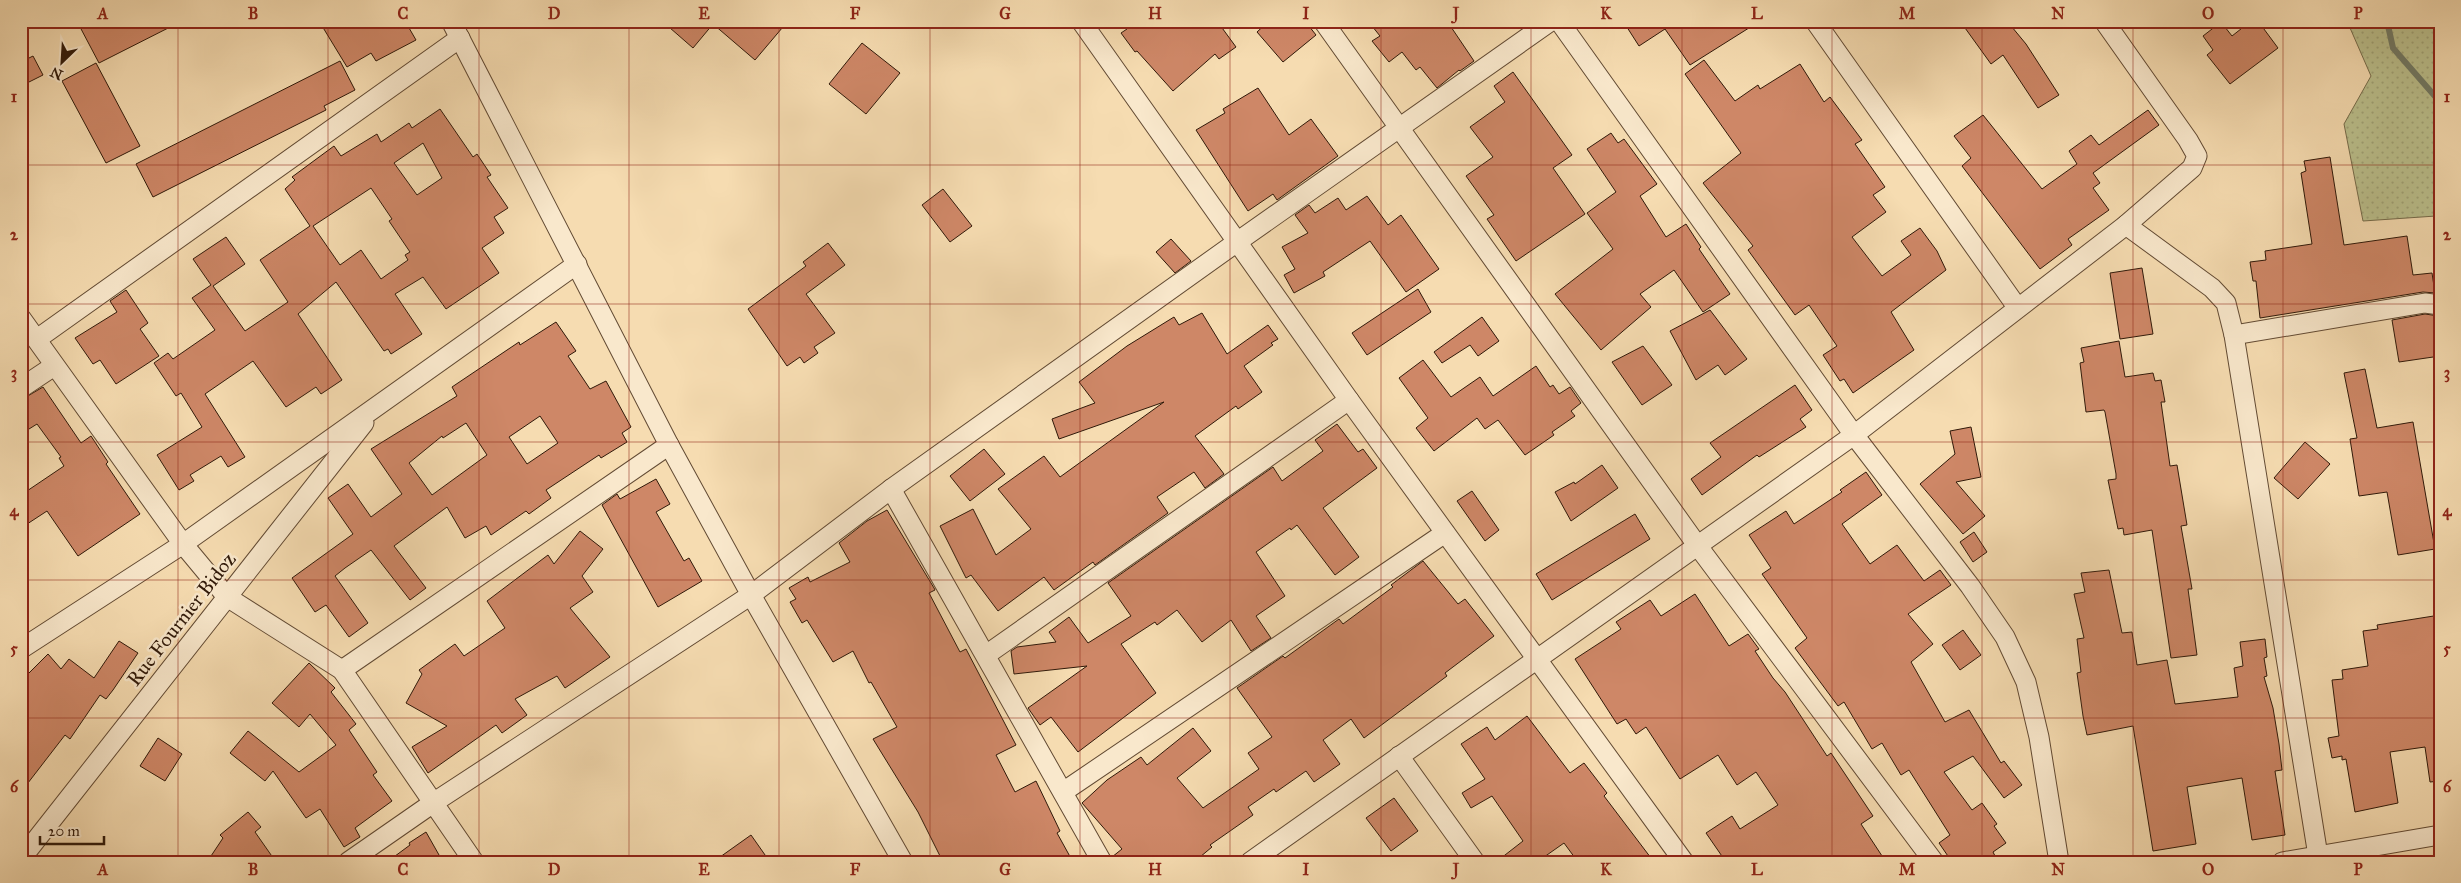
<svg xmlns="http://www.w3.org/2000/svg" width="2461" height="883" font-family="'IM FELL Great Primer',serif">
	<defs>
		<pattern id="grass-dots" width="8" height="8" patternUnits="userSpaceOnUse" patternTransform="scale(1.25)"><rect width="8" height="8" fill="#bbc08d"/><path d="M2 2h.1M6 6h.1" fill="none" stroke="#a1a478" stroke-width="1.8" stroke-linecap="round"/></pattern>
	</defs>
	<rect width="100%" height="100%" fill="#f6dcb1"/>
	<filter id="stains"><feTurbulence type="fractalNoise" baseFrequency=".004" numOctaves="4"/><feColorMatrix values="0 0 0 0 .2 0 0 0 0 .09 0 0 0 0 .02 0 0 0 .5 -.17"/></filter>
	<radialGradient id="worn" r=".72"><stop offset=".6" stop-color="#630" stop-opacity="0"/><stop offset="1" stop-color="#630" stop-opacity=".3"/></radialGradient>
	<!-- grass -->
	<path fill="url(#grass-dots)" stroke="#766c4b" d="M 2347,21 L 2440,21 L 2440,218 L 2436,216 L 2363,221 L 2344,124 L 2371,76 Z"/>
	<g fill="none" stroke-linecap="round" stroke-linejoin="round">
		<!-- stream -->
		<path stroke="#727b67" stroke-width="6" d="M 2387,21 L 2393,48 L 2440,102"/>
	</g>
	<!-- building -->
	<g fill="#ce8767" stroke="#301909" fill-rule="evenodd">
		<path d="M 93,21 L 182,21 L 99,63 L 80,27 Z"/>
		<path d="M 319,21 L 405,21 L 416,40 L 376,61 L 371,53 L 347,67 Z"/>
		<path d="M 662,21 L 788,21 L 755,60 L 713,24 L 693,48 Z"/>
		<path d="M 1121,21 L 1217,21 L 1236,47 L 1219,59 L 1215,54 L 1173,91 L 1137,51 L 1135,52 L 1121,33 L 1127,29 Z"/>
		<path d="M 1269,21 L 1305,21 L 1316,35 L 1283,62 L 1257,32 Z"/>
		<path d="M 1368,21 L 1447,21 L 1474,61 L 1460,71 L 1459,70 L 1437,88 L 1420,67 L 1416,70 L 1402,52 L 1389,62 L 1372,41 L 1380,36 Z"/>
		<path d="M 1623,21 L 1760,21 L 1690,65 L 1665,29 L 1639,46 Z"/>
		<path d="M 1960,21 L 2007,21 L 2026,44 L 2059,95 L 2038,108 L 2003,55 L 1991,64 Z"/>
		<path d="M 2251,21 L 2258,21 L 2278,48 L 2230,84 L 2207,55 L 2213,50 L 2203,36 L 2221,22 L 2232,36 Z"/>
		<path d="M 862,43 L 900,73 L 866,114 L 829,84 Z"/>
		<path d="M 33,56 L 43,75 L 21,86 L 21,62 Z"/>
		<path d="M 1704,60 L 1735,101 L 1758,85 L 1760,89 L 1800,64 L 1824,102 L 1830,97 L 1862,140 L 1855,144 L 1885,187 L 1873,195 L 1886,212 L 1852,237 L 1882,276 L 1911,255 L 1901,241 L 1920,228 L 1937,251 L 1946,270 L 1891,312 L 1914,350 L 1853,393 L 1844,379 L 1840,381 L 1823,355 L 1837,346 L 1809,305 L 1795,315 L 1748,250 L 1753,246 L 1703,183 L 1741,153 L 1685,74 Z"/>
		<path d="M 340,61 L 355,90 L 324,106 L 326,110 L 153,197 L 136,164 Z"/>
		<path d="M 96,63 L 140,146 L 106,163 L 62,81 Z"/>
		<path d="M 1513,72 L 1572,155 L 1553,168 L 1585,214 L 1516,261 L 1487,219 L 1494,215 L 1466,176 L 1493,157 L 1470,127 L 1505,102 L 1494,86 Z"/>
		<path d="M 1258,88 L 1289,135 L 1311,119 L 1338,156 L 1277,200 L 1273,194 L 1248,211 L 1196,130 L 1225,113 L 1223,109 Z"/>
		<path d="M 440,109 L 473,157 L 477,154 L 491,175 L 487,177 L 508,208 L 494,217 L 504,233 L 482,248 L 499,273 L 446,309 L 423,277 L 395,294 L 422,334 L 391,354 L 388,349 L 384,351 L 336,282 L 298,314 L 342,380 L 321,394 L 316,387 L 286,407 L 253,361 L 205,394 L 245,457 L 228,467 L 221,456 L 190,475 L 194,481 L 179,490 L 157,455 L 202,427 L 181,393 L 176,396 L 154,363 L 168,353 L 173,359 L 215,330 L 192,298 L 211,285 L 193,259 L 226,237 L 245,264 L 213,286 L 245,331 L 288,302 L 260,260 L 310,226 L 285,189 L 295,180 L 292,177 L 334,146 L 341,156 L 377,134 L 381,142 L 409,123 L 412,128 ZM 423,143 L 442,178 L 417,195 L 394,163 ZM 371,188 L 392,219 L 389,221 L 410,252 L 405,255 L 408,260 L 381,279 L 361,250 L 340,265 L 313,226 Z"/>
		<path d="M 2148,110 L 2159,125 L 2093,173 L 2100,183 L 2093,188 L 2109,210 L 2068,239 L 2072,245 L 2040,269 L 1962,166 L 1971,158 L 1954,136 L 1983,115 L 2042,189 L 2077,164 L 2069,151 L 2091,135 L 2099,145 Z"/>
		<path d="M 1611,133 L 1618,143 L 1624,139 L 1657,184 L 1640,196 L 1666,237 L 1686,224 L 1701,247 L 1699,249 L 1730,294 L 1703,312 L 1674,270 L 1640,294 L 1651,307 L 1601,350 L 1555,294 L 1613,249 L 1587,213 L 1616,192 L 1587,149 Z"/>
		<path d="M 2330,157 L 2344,245 L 2407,236 L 2413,275 L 2432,273 L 2435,293 L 2423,292 L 2260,318 L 2256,281 L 2253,281 L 2250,262 L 2266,260 L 2265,251 L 2312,244 L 2301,173 L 2306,171 L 2304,161 Z"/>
		<path d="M 943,189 L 972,226 L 950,242 L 922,205 Z"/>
		<path d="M 1367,196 L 1388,225 L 1401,215 L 1439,269 L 1406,292 L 1370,241 L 1323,272 L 1325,276 L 1294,293 L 1284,275 L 1295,269 L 1282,247 L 1308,233 L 1295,215 L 1309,205 L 1315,213 L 1338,198 L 1346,210 Z"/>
		<path d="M 1171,239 L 1191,261 L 1175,273 L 1156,252 Z"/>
		<path d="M 828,243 L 845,265 L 806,294 L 835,333 L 814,347 L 818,353 L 804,363 L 800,357 L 787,366 L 748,309 L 806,266 L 803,262 Z"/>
		<path d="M 2142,268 L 2153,334 L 2120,339 L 2110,273 Z"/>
		<path d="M 1418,289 L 1431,312 L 1367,355 L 1352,333 Z"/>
		<path d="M 126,290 L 148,323 L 140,329 L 159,356 L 116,384 L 100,360 L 93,364 L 75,338 L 117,312 L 110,301 Z"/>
		<path d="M 1710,310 L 1747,359 L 1725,375 L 1718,365 L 1696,380 L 1670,331 Z"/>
		<path d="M 1202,313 L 1227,354 L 1268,325 L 1278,339 L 1271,343 L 1273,345 L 1244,366 L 1262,392 L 1238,409 L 1236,406 L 1195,436 L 1224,474 L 1205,488 L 1194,472 L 1157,497 L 1168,513 L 1095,565 L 1093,562 L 1054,590 L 1044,577 L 998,611 L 971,575 L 966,578 L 940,526 L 973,509 L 996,555 L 1031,529 L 998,489 L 1044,456 L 1060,477 L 1164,402 L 1059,439 L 1052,419 L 1095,403 L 1079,382 L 1127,346 L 1174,317 L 1179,325 Z"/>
		<path d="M 2425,314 L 2439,316 L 2440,356 L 2399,362 L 2392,320 Z"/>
		<path d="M 1482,317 L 1499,341 L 1478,356 L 1470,345 L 1442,363 L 1434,352 Z"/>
		<path d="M 556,322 L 576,351 L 568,356 L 590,389 L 606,381 L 631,427 L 622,433 L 627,442 L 601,458 L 599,455 L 546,490 L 551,498 L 529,514 L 526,511 L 491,535 L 486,526 L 465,538 L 447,507 L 394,546 L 426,588 L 410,600 L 371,550 L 345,568 L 335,576 L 368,623 L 349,637 L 326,605 L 315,612 L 292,578 L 353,534 L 328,498 L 348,484 L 371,517 L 402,494 L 371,449 L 457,396 L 452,387 L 519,342 L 520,345 ZM 540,416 L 558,443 L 527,464 L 509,437 ZM 466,423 L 487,455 L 432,495 L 409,463 L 442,436 L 443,438 Z"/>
		<path d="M 2119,341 L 2125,377 L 2153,373 L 2155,381 L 2161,380 L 2165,402 L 2161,402 L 2170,466 L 2177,465 L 2187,525 L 2181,526 L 2192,589 L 2188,589 L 2197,655 L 2171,658 L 2152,530 L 2124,535 L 2123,528 L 2118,529 L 2108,480 L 2116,479 L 2116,474 L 2105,412 L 2104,410 L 2086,412 L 2080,363 L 2084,362 L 2081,348 Z"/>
		<path d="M 1643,346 L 1672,385 L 1642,405 L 1612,362 Z"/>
		<path d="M 1423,360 L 1451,397 L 1480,377 L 1493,396 L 1536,366 L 1550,387 L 1553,385 L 1559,394 L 1570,387 L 1581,403 L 1571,411 L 1575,416 L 1552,432 L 1554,435 L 1525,455 L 1498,420 L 1485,429 L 1477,418 L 1434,451 L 1416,428 L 1428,418 L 1399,378 Z"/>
		<path d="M 2365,369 L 2377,428 L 2413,422 L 2435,549 L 2398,555 L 2387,492 L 2359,496 L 2350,439 L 2357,438 L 2344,373 Z"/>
		<path d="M 1795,385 L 1812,410 L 1800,419 L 1806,427 L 1759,457 L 1757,455 L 1702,495 L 1691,479 L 1721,457 L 1710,443 Z"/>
		<path d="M 43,387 L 81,443 L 91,436 L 108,462 L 106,464 L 140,514 L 78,556 L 47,511 L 21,528 L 21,495 L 64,466 L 59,458 L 61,457 L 37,424 L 21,434 L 21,400 Z"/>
		<path d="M 1337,424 L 1358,452 L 1363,449 L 1377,468 L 1323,508 L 1359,557 L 1335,575 L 1297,525 L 1291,530 L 1290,528 L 1256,552 L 1285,596 L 1256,616 L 1271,638 L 1251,651 L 1231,620 L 1202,642 L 1177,610 L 1157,625 L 1155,622 L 1121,644 L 1156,693 L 1078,752 L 1051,717 L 1040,725 L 1028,708 L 1087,666 L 1014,674 L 1011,651 L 1017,647 L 1056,642 L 1049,632 L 1069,617 L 1088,643 L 1131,616 L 1108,583 L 1273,467 L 1282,481 L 1323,451 L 1315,440 Z"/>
		<path d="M 1971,427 L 1981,477 L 1956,482 L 1985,516 L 1963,534 L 1920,484 L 1955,454 L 1950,431 Z"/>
		<path d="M 2305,442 L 2330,464 L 2298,499 L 2274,478 Z"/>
		<path d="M 984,449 L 1005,474 L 970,501 L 950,476 Z"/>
		<path d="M 1602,465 L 1618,488 L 1571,521 L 1555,492 L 1574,482 L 1575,484 Z"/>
		<path d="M 1866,472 L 1882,495 L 1842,524 L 1870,564 L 1897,545 L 1924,581 L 1940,570 L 1951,585 L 1908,614 L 1933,644 L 1911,662 L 1945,722 L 1969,710 L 2001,763 L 2004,761 L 2022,785 L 2004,798 L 1973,756 L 1944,772 L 1972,810 L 1982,803 L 1997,824 L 1994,826 L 2006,843 L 1993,852 L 1998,862 L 1952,862 L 1939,843 L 1950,835 L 1909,770 L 1901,775 L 1882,743 L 1872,749 L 1844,702 L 1838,706 L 1795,648 L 1807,638 L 1762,574 L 1771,568 L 1749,535 L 1786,511 L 1794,524 L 1842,492 L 1840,490 Z"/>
		<path d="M 656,479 L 670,504 L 656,512 L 684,561 L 689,558 L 702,581 L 658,607 L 602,505 L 617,494 L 620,499 Z"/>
		<path d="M 1472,491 L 1499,530 L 1485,541 L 1457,501 Z"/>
		<path d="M 887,510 L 934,588 L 935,590 L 929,593 L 960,652 L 966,649 L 1016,745 L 996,755 L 1015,792 L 1036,781 L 1060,831 L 1057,833 L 1073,862 L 943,862 L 918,812 L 873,739 L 897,727 L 871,682 L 869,683 L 853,651 L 833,662 L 807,620 L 802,623 L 790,602 L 796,599 L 789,588 L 808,577 L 810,582 L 850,562 L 839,543 L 867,521 Z"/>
		<path d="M 1635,514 L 1650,539 L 1552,600 L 1536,574 Z"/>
		<path d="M 580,531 L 603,549 L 582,576 L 593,592 L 570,608 L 610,657 L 565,688 L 557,676 L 515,699 L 527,715 L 502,733 L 496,725 L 428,773 L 412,747 L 447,726 L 406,703 L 422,674 L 419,670 L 455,644 L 464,656 L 505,628 L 487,601 L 548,555 L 554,564 Z"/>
		<path d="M 1974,532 L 1987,552 L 1973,562 L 1960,542 Z"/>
		<path d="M 1423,561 L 1458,604 L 1465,599 L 1494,636 L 1445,673 L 1447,676 L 1364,738 L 1351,719 L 1323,740 L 1340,764 L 1314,782 L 1306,771 L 1276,792 L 1274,789 L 1248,807 L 1253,815 L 1210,845 L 1212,847 L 1194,862 L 1113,862 L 1112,857 L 1122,849 L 1082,803 L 1107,780 L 1141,757 L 1147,765 L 1193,728 L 1211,751 L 1177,778 L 1203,808 L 1259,769 L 1248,753 L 1272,737 L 1237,688 L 1283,656 L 1285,658 L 1339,619 L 1343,624 L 1393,587 L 1391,585 Z"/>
		<path d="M 2109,570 L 2122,633 L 2132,632 L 2137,665 L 2167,660 L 2175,704 L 2238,697 L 2234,668 L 2243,666 L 2240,642 L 2265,639 L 2267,657 L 2264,658 L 2267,676 L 2264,677 L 2273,708 L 2279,744 L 2282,770 L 2275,771 L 2285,835 L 2252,840 L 2242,778 L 2187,787 L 2196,844 L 2153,851 L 2133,726 L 2087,735 L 2083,716 L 2077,673 L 2081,672 L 2077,639 L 2084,638 L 2074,594 L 2085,592 L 2081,573 Z"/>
		<path d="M 1695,594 L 1729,646 L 1748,634 L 1759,649 L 1755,651 L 1773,678 L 1785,692 L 1827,756 L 1831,753 L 1873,816 L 1861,824 L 1886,862 L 1726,862 L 1706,833 L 1732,816 L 1740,829 L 1778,805 L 1756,772 L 1737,785 L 1718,755 L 1680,779 L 1646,727 L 1636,734 L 1626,719 L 1617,724 L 1575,659 L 1621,629 L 1616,622 L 1650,600 L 1661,616 Z"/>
		<path d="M 2440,615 L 2440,781 L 2430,782 L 2425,747 L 2390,752 L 2398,803 L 2355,812 L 2346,759 L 2342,760 L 2342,756 L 2332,758 L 2328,738 L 2339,736 L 2332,680 L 2343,679 L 2342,670 L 2368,666 L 2363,631 L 2378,629 L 2377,625 Z"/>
		<path d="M 1963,630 L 1981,655 L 1960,670 L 1942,645 Z"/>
		<path d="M 119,641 L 138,653 L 113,690 L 106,699 L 100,695 L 70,739 L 65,735 L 21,792 L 21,668 L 29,673 L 48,654 L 61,669 L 69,659 L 94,678 Z"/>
		<path d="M 309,663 L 335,688 L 331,692 L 356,724 L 349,730 L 377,772 L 373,775 L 392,801 L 355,828 L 360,837 L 344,847 L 320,809 L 306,818 L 273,771 L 265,781 L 230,753 L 248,731 L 299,772 L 336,745 L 310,714 L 299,727 L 272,703 Z"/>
		<path d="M 1527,716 L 1570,773 L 1584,763 L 1607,793 L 1604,796 L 1654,862 L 1578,862 L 1564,843 L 1537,862 L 1496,862 L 1523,841 L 1492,796 L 1471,808 L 1462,793 L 1485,779 L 1461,744 L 1487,727 L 1495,740 Z"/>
		<path d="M 158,738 L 182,754 L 165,781 L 140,766 Z"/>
		<path d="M 1394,798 L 1418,831 L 1391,851 L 1366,818 Z"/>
		<path d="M 248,812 L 261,827 L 255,832 L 276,862 L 207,862 L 223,838 L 220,835 Z"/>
		<path d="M 426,832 L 443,862 L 387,862 L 410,845 L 409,843 Z"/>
		<path d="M 751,835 L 770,862 L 713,862 Z"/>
	</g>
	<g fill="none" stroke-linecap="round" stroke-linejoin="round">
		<defs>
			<g id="minor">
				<path d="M 451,21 L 669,445 L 751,595 L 903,862"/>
				<path d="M 1081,21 L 1349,400 L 1684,862"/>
				<path d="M 1323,21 L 1697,545 L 1934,862"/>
				<path d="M 1559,21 L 1854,435 L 1970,586 L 2005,637 L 2026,682 L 2039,737 L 2059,862"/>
				<path d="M 1815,21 L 2017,307"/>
				<path d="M 2126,225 L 2212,288 L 2226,303 L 2234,335 L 2319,862"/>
				<path d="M 21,318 L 183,544 L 227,597 L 342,670 L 474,862"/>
				<path d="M 2234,335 L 2425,303 L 2440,305"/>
				<path d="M 37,339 L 460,38"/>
				<path d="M 21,388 L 54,366"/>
				<path d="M 891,489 L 1102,862"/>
				<path d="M 21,649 L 183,544 L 577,264"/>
				<path d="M 986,655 L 1349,400"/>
				<path d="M 342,670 L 669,445"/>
				<path d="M 1399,756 L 1475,862"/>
				<path d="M 1063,792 L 1445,533"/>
				<path d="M 21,859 L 364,423"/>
				<path d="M 348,862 L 433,803 L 751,595 L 891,489 L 1237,242 L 1551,21"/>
				<path d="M 1250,862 L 1854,435 L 2126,225 L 2192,168 L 2197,156 L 2188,140 L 2104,21"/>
				<path d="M 2282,862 L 2440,835"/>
			</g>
		</defs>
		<!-- minor casing -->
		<use href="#minor" stroke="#624a33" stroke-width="21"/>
		<!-- minor -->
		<use href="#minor" stroke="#f9e8cc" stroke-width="19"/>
	</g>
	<!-- grid -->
	<path fill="none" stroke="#8f2418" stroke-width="1" stroke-opacity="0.55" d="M 178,21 L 178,862M 328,21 L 328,862M 479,21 L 479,862M 629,21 L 629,862M 779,21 L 779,862M 930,21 L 930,862M 1080,21 L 1080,862M 1230,21 L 1230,862M 1381,21 L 1381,862M 1531,21 L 1531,862M 1682,21 L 1682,862M 1832,21 L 1832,862M 1982,21 L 1982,862M 2133,21 L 2133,862M 2283,21 L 2283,862M 21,165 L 2440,165M 21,304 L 2440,304M 21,442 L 2440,442M 21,580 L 2440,580M 21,718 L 2440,718"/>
	<g text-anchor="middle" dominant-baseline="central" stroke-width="5" stroke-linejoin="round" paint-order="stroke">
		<!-- street labels -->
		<g font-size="20" fill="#301909" stroke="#f9e8cc">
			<text transform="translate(181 619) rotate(-52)">Rue Fournier Bidoz</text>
		</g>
	</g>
	<!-- margin -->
	<rect width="2461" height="883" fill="none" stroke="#f6dcb1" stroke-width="55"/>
	<!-- north arrow -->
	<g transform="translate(62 62) rotate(205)" stroke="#f9e8cc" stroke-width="4" paint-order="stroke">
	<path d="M0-4L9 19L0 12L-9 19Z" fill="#301909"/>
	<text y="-8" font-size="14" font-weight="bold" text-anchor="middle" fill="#301909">N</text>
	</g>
	<!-- scale -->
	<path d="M40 836v8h64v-8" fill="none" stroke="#301909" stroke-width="2.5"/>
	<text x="48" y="836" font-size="15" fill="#301909" stroke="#f9e8cc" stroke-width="4" paint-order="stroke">20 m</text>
	<rect x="28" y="28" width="2406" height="828" fill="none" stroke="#8f2418" stroke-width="2"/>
	<g font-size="16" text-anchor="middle" font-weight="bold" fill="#8f2418">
		<text x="103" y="19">A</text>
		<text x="253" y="19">B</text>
		<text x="403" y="19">C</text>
		<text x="554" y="19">D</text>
		<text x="704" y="19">E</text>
		<text x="855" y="19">F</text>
		<text x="1005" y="19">G</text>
		<text x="1155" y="19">H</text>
		<text x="1306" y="19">I</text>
		<text x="1456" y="19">J</text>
		<text x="1606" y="19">K</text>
		<text x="1757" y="19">L</text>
		<text x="1907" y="19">M</text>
		<text x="2058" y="19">N</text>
		<text x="2208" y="19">O</text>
		<text x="2358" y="19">P</text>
		<text x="14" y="102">1</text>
		<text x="2447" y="102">1</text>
		<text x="14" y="240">2</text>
		<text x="2447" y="240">2</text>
		<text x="14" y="378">3</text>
		<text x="2447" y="378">3</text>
		<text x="14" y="516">4</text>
		<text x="2447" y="516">4</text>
		<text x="14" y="654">5</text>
		<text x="2447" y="654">5</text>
		<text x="14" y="792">6</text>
		<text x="2447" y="792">6</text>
		<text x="103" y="875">A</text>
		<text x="253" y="875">B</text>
		<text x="403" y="875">C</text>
		<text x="554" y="875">D</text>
		<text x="704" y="875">E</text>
		<text x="855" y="875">F</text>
		<text x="1005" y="875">G</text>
		<text x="1155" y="875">H</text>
		<text x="1306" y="875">I</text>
		<text x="1456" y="875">J</text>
		<text x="1606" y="875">K</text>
		<text x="1757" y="875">L</text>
		<text x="1907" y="875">M</text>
		<text x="2058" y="875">N</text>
		<text x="2208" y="875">O</text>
		<text x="2358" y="875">P</text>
	</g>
	<rect width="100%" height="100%" filter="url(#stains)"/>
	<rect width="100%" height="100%" fill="url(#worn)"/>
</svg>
